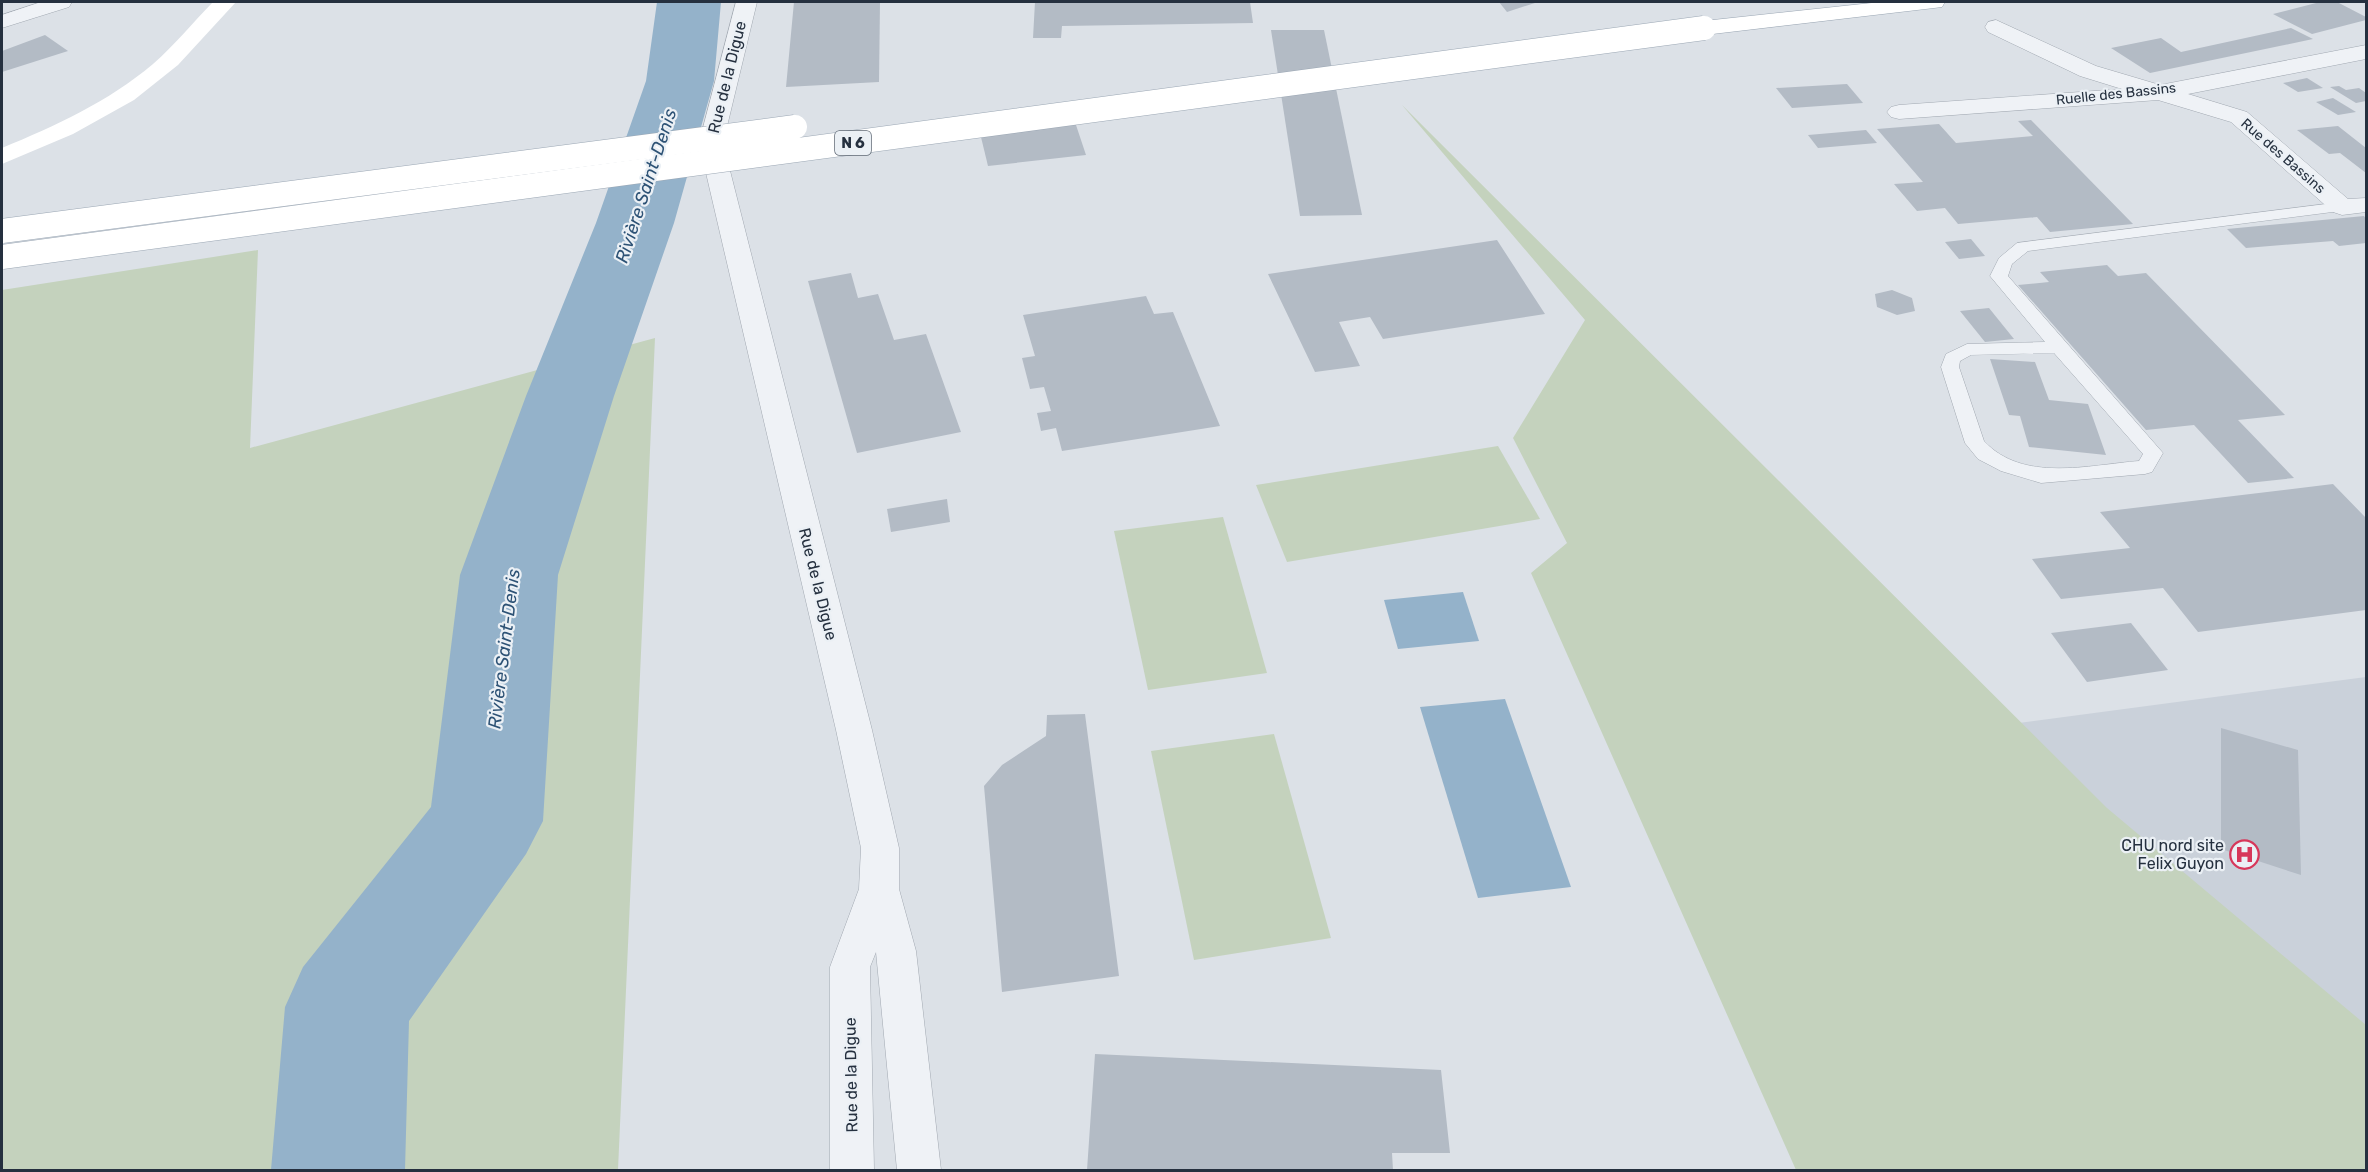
<svg xmlns="http://www.w3.org/2000/svg" width="2368" height="1172" font-family="Rubik,sans-serif">
	<rect width="100%" height="100%" fill="#dce1e7"/>
	<!-- built -->
	<path fill="#cad1da" d="M 2366,677 L 2366,1167 L 2011,724 Z"/>
	<!-- green -->
	<g fill="#c4d2bd">
		<path d="M 1402,105 L 2107,808 L 2366,1025 L 2366,1170 L 1796,1170 L 1531,573 L 1567,543 L 1513,438 L 1585,320 Z"/>
		<path d="M 258,250 L 250,448 L 655,338 L 618,1170 L 2,1170 L 2,290 Z"/>
		<path d="M 1498,446 L 1540,519 L 1287,562 L 1256,485 Z"/>
		<path d="M 1223,517 L 1267,673 L 1148,690 L 1114,531 Z"/>
		<path d="M 1274,734 L 1331,938 L 1194,960 L 1151,751 Z"/>
	</g>
	<!-- water -->
	<g fill="#94b2ca">
		<path d="M 1463,592 L 1479,641 L 1398,649 L 1384,600 Z"/>
		<path d="M 1505,699 L 1571,887 L 1478,898 L 1420,707 Z"/>
	</g>
	<g fill="none" stroke-linecap="round" stroke-linejoin="round">
		<!-- river -->
		<path fill="#94b2ca" fill-rule="evenodd" d="M 657,2 L 721,2 L 714,81 L 674,223 L 614,396 L 558,575 L 543,821 L 526,854 L 409,1021 L 405,1170 L 271,1170 L 285,1007 L 303,967 L 431,807 L 460,575 L 526,396 L 596,223 L 646,81 Z"/>
	</g>
	<!-- building -->
	<g fill="#b3bbc5">
		<path d="M 794,2 L 880,2 L 879,82 L 786,87 Z"/>
		<path d="M 1035,2 L 1250,2 L 1253,23 L 1062,26 L 1061,38 L 1033,38 Z"/>
		<path d="M 1499,2 L 1538,2 L 1507,12 Z"/>
		<path d="M 2320,2 L 2337,2 L 2366,17 L 2366,20 L 2312,34 L 2273,14 Z"/>
		<path d="M 2291,28 L 2313,39 L 2150,73 L 2111,48 L 2161,38 L 2181,52 Z"/>
		<path d="M 1271,30 L 1324,30 L 1362,215 L 1300,216 Z"/>
		<path d="M 45,35 L 68,51 L 2,72 L 2,51 Z"/>
		<path d="M 2307,78 L 2323,88 L 2298,92 L 2283,83 Z"/>
		<path d="M 1847,84 L 1863,103 L 1792,108 L 1776,88 Z"/>
		<path d="M 2339,86 L 2346,90 L 2359,88 L 2366,93 L 2366,101 L 2356,103 L 2330,87 Z"/>
		<path d="M 2333,98 L 2356,112 L 2338,115 L 2316,102 Z"/>
		<path d="M 2031,120 L 2133,224 L 2050,232 L 2037,217 L 1958,224 L 1945,208 L 1917,211 L 1894,184 L 1923,182 L 1877,129 L 1939,124 L 1956,143 L 2033,136 L 2018,121 Z"/>
		<path d="M 1075,122 L 1086,155 L 988,166 L 980,133 Z"/>
		<path d="M 2338,126 L 2366,148 L 2366,173 L 2340,153 L 2329,154 L 2297,130 Z"/>
		<path d="M 1866,130 L 1877,143 L 1818,148 L 1808,135 Z"/>
		<path d="M 2364,216 L 2366,219 L 2366,243 L 2339,246 L 2333,241 L 2246,248 L 2227,229 Z"/>
		<path d="M 1971,239 L 1985,256 L 1959,259 L 1945,242 Z"/>
		<path d="M 1497,240 L 1545,314 L 1383,339 L 1370,317 L 1339,322 L 1360,366 L 1315,372 L 1268,274 Z"/>
		<path d="M 2107,265 L 2118,276 L 2146,273 L 2285,415 L 2238,420 L 2294,478 L 2248,483 L 2194,425 L 2146,430 L 2018,285 L 2049,282 L 2040,272 Z"/>
		<path d="M 851,273 L 858,298 L 878,294 L 894,340 L 926,334 L 961,432 L 857,453 L 808,281 Z"/>
		<path d="M 1892,290 L 1912,298 L 1915,311 L 1897,315 L 1877,307 L 1875,294 Z"/>
		<path d="M 1146,296 L 1154,314 L 1173,312 L 1220,426 L 1062,451 L 1056,428 L 1041,431 L 1037,413 L 1051,411 L 1044,387 L 1030,389 L 1022,358 L 1035,356 L 1023,315 Z"/>
		<path d="M 1989,308 L 2014,339 L 1985,342 L 1960,311 Z"/>
		<path d="M 1990,359 L 2035,362 L 2049,400 L 2088,404 L 2106,455 L 2029,447 L 2020,416 L 2009,415 Z"/>
		<path d="M 2333,484 L 2366,518 L 2366,610 L 2198,632 L 2163,588 L 2061,599 L 2032,559 L 2130,548 L 2100,512 Z"/>
		<path d="M 947,499 L 950,522 L 891,532 L 887,509 Z"/>
		<path d="M 2131,623 L 2168,670 L 2087,682 L 2051,633 Z"/>
		<path d="M 1085,714 L 1119,976 L 1002,992 L 984,786 L 1002,765 L 1046,736 L 1047,715 Z"/>
		<path d="M 2221,728 L 2298,750 L 2301,875 L 2221,849 Z"/>
		<path d="M 1095,1054 L 1441,1070 L 1450,1153 L 1392,1153 L 1393,1170 L 1087,1170 Z"/>
	</g>
	<g fill="none" stroke-linecap="round" stroke-linejoin="round">
		<defs>
			<path id="lane" d="M 2342,202 L 2348,204 L 2350,207 L 2348,210 L 2028,251 L 2012,264 L 2008,276 L 2163,453 L 2152,472 L 2145,474 L 2041,483 L 2001,471 L 1978,459 L 1965,443 L 1941,367 L 1946,354 L 1967,344 L 2045,342 L 1990,276 L 1999,258 L 2017,243 ZM 2054,353 L 2143,454 L 2139,461 C 2088,465 2023,483 1984,441 L 1959,367 L 1960,361 L 1971,355 Z"/>
			<g id="street">
				<path d="M 41,2 L 72,2 L 69,7 L 2,28 L 2,15 Z"/>
				<path d="M 736,2 L 757,2 L 723,143 L 872,730 L 899,848 L 899,889 L 916,951 L 941,1170 L 897,1170 L 876,952 L 870,967 L 874,1170 L 830,1170 L 830,967 L 859,889 L 861,848 L 836,730 L 699,143 Z"/>
				<path d="M 1996,20 L 2096,66 L 2160,85 L 2366,45 L 2366,59 L 2188,94 L 2247,112 L 2348,199 L 2366,198 L 2366,212 L 2342,215 L 2333,212 L 2231,122 L 2158,100 L 1899,119 L 1891,117 L 1887,112 L 1891,107 L 1899,105 L 2122,89 L 2080,76 L 1988,32 L 1985,27 L 1988,22 Z"/>
			</g>
			<path id="primary" d="M 1881,2 L 1945,2 L 1942,7 L 1934,8 L 1704,35 L 1696,33 L 1693,28 L 1696,23 L 1704,21 Z"/>
		</defs>
		<!-- lane casing -->
		<use href="#lane" stroke="#a1a8b1" stroke-width="1"/>
		<!-- street casing -->
		<use href="#street" stroke="#a1a8b1" stroke-width="1"/>
		<!-- primary casing -->
		<use href="#primary" stroke="#9ba7b4" stroke-width="1"/>
		<!-- lane -->
		<use href="#lane" fill="#eff2f6" fill-rule="evenodd"/>
		<!-- street -->
		<use href="#street" fill="#eff2f6" fill-rule="evenodd"/>
		<!-- secondary -->
		<path fill="#fff" fill-rule="evenodd" d="M 213,2 L 236,2 L 178,65 L 134,100 L 73,134 L 2,164 L 2,148 C 55,126 108,102 153,64 C 175,45 193,22 213,2 Z"/>
		<!-- primary -->
		<use href="#primary" fill="#fff" fill-rule="evenodd"/>
		<defs>
			<g id="primary-bridge">
				<path d="M 2,231 L 795,127"/>
				<path d="M 2,257 L 1704,28"/>
			</g>
		</defs>
		<!-- primary-bridge casing -->
		<use href="#primary-bridge" stroke="#9ba7b4" stroke-width="25" stroke-linecap="butt"/>
		<!-- primary-bridge -->
		<use href="#primary-bridge" stroke="#fff" stroke-width="24"/>
	</g>
	<!-- icons -->
	<defs>
		<symbol id="hospital-ring" viewBox="-11 -11 22 22"><circle r="9.5" fill="#ebf0f5" stroke="#d7375a" stroke-width="1.5"/><path d="M-5-5h3v3.5h4V-5h3V5h-3V1.5h-4V5h-3Z" fill="#d7375a"/></symbol>
	</defs>
	<g fill-rule="evenodd">
		<use href="#hospital-ring" x="2228" y="838" width="33" height="33"/>
	</g>
	<g text-anchor="middle" dominant-baseline="central" stroke-width="4.5" stroke-linejoin="round" paint-order="stroke">
		<!-- far-street labels -->
		<g font-size="14" fill="#25303f" stroke="#ebf0f5">
			<text transform="translate(2116 94) rotate(-6)">Ruelle des Bassins</text>
			<text transform="translate(2283 156) rotate(41)">Rue des Bassins</text>
		</g>
		<!-- shield labels -->
		<rect fill="#ebf0f5" stroke="#606a76" stroke-width="1.5" x="835" y="131" width="36" height="24" rx="4.5"/>
		<g font-size="15" font-weight="bold" fill="#25303f">
			<text x="853" y="143">N 6</text>
		</g>
		<!-- street labels -->
		<g font-size="16" fill="#25303f" stroke="#ebf0f5">
			<text transform="translate(727 77) rotate(-76)">Rue de la Digue</text>
			<text transform="translate(818 584) rotate(76)">Rue de la Digue</text>
			<text transform="translate(851 1075) rotate(-91)">Rue de la Digue</text>
		</g>
		<!-- poi labels -->
		<g font-size="16" fill="#25303f" stroke="#ebf0f5" text-anchor="end">
			<text x="2224" y="845">CHU nord site<tspan x="2224" dy="18">Felix Guyon</tspan></text>
		</g>
		<!-- water labels -->
		<g font-size="18" font-style="italic" fill="#2d5275" stroke="#ebf0f5">
			<text transform="translate(646 186) rotate(-72)">Rivière Saint-Denis</text>
			<text transform="translate(504 649) rotate(-83)">Rivière Saint-Denis</text>
		</g>
	</g>
	<!-- border -->
	<rect width="2368" height="1172" fill="none" stroke="#25303f" stroke-width="6"/>
</svg>
